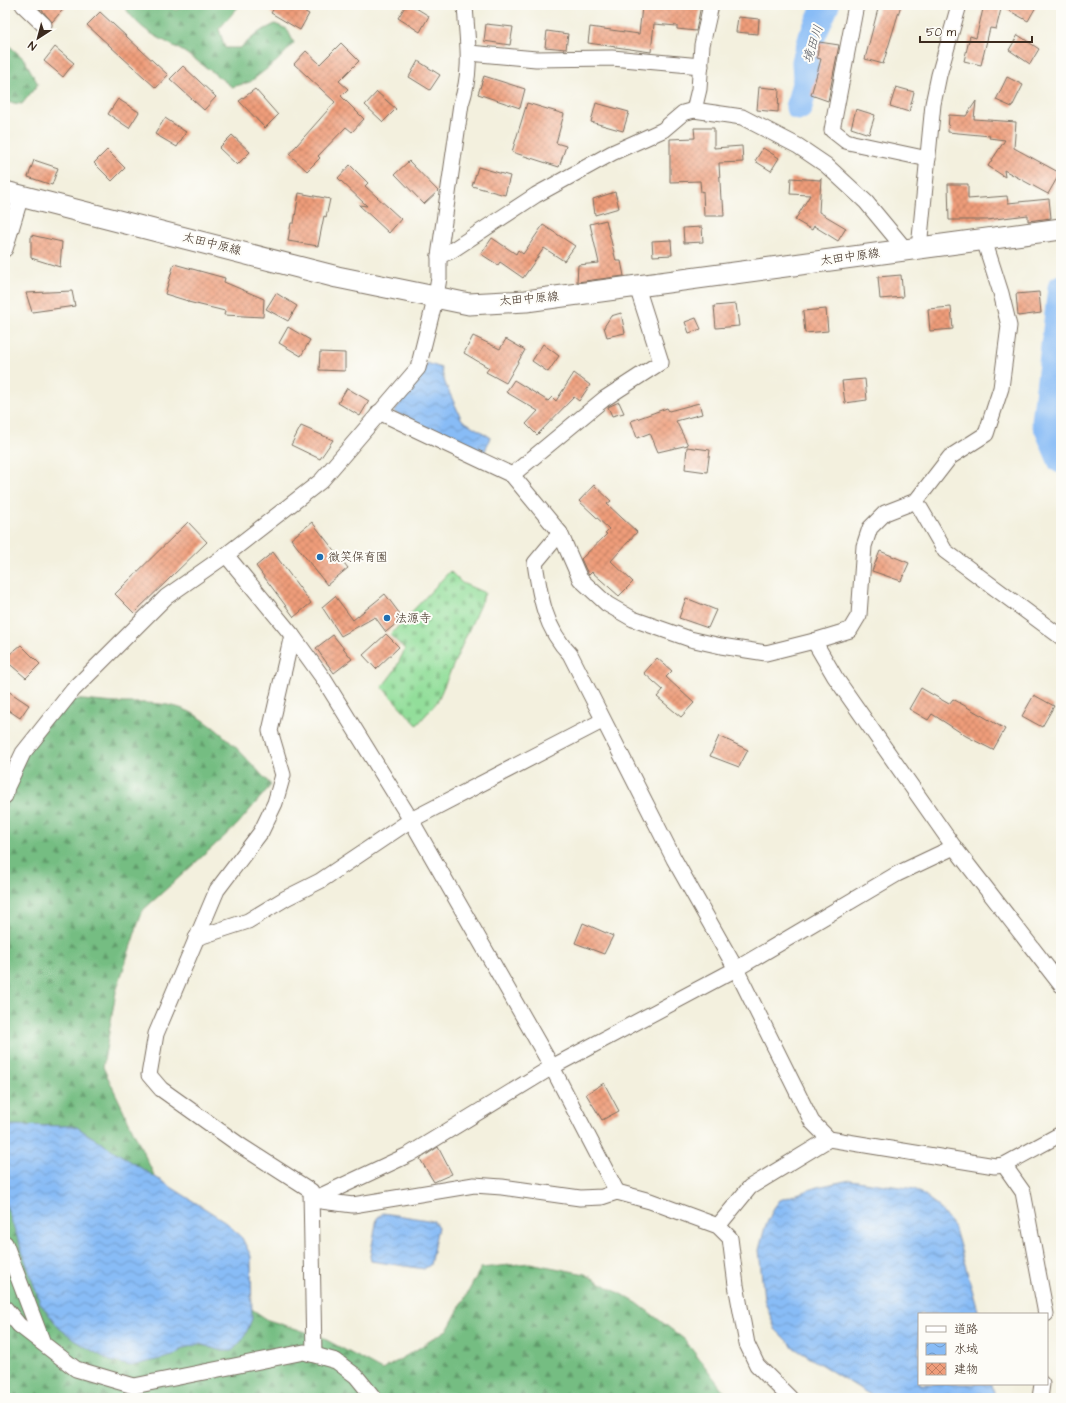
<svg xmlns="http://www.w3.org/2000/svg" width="1066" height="1403" font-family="'Architects Daughter','Klee One',sans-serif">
	<defs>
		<pattern id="forest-firs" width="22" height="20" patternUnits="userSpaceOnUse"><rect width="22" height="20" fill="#75bd82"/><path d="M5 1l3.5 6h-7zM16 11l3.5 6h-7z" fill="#619a6a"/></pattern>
		<pattern id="cemetery-stones" width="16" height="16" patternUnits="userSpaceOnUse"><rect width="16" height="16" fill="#92de9a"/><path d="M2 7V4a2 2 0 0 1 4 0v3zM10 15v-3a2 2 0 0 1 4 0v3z" fill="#7fbf84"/></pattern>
		<pattern id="water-waves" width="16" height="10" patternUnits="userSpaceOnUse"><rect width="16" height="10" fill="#88bcf6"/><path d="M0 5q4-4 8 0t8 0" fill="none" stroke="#7099c7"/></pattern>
		<pattern id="building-cross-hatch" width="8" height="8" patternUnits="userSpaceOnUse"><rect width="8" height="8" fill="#ef9d7a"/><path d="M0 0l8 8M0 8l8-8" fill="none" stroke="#c38063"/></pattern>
	</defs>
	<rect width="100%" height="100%" fill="#fdfcf7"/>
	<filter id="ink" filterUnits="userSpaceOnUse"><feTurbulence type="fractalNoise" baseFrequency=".025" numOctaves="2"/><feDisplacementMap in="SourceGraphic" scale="8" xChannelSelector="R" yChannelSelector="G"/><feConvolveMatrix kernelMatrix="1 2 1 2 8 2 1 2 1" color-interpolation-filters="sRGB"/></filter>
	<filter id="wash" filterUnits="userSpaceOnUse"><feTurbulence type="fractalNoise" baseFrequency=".012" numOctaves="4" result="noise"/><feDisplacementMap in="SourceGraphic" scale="16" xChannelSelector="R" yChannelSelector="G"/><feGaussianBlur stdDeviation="0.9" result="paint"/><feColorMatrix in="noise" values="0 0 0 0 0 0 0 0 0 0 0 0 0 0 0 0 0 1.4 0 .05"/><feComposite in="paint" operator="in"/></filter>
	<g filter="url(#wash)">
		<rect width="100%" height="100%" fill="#f3f0de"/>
		<!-- forest -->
		<g fill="url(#forest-firs)" stroke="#587450">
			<path d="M 123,5 L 162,5 L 176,10 L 188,5 L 240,5 L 219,29 L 225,48 L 240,48 L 259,32 L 275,24 L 287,29 L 294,43 L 277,61 L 250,82 L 232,87 C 216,75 200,62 184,52 C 156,35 143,34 123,5 Z"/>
			<path d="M 5,42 L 24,59 L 38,84 L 22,104 L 5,102 Z"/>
			<path d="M 70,699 C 86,700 101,702 116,703 C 141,703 170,701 192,713 C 223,730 248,760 271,785 L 237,825 L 142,911 L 116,992 L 103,1067 L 164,1196 L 221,1288 L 268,1320 L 319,1336 L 382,1370 L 416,1350 L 448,1329 L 481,1268 L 530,1263 L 585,1274 L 637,1303 L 684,1339 L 729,1398 L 5,1398 L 5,768 L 20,743 Z"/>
		</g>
		<!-- cemetery -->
		<path fill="url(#cemetery-stones)" stroke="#66845c" d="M 450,571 L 462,583 L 485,593 L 437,702 L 417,725 L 382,687 L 395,670 L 405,649 L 390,635 Z"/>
		<!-- water -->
		<g fill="url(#water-waves)" stroke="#62738a">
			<path d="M 427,363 L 441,368 L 445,383 L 462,420 L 490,437 L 484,454 L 394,412 Z"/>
			<path d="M 5,1125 L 75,1126 L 226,1222 L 242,1238 L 251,1256 L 252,1319 L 244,1338 L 233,1350 L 218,1350 L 200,1344 L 184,1348 L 173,1356 L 131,1366 L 110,1361 L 79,1343 L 59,1328 L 40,1303 L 5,1202 Z"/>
			<path d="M 850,1180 L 915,1189 L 937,1205 L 955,1229 L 979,1314 L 919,1314 L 919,1384 L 992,1384 L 995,1398 L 875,1398 L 794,1348 L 775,1329 L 764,1299 L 759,1250 L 765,1227 L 774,1208 L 780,1200 L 817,1187 Z"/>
			<path d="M 383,1213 L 434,1221 L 438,1227 L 430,1265 L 424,1269 L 371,1261 L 370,1256 L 377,1218 Z"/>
		</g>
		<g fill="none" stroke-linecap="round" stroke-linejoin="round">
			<!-- river -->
			<g stroke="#88bcf6" stroke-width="27">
				<path d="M 799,107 L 806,79 L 805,62 L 812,37 L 826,5"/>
				<path d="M 1061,288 L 1045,422 L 1061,460"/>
			</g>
		</g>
		<g id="blocks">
			<!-- building -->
			<g fill="url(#building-cross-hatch)">
				<path d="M 44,5 L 67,5 L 52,22 L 41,9 Z"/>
				<path d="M 276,5 L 293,5 L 309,14 L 300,30 L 271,13 Z"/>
				<path d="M 406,5 L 411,5 L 429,16 L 420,32 L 398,18 Z"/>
				<path d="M 650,5 L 701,5 L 696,31 L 677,29 L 677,26 L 654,24 L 651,52 L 588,43 L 590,27 L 639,34 L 642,7 L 650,7 Z"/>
				<path d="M 879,5 L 901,5 L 883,64 L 865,59 Z"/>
				<path d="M 984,5 L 1001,9 L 996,29 L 990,28 L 981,65 L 964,61 L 970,36 L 976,38 Z"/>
				<path d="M 999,5 L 1037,5 L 1028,21 Z"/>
				<path d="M 100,12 L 168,75 L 156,88 L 87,25 Z"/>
				<path d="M 738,17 L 759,19 L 758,34 L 736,32 Z"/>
				<path d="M 486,24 L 513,27 L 510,45 L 484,41 Z"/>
				<path d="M 547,31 L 568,34 L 566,49 L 545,47 Z"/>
				<path d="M 1018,35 L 1039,49 L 1030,64 L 1009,50 Z"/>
				<path d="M 819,42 L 839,45 L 828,101 L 811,95 L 821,59 L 817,58 Z"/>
				<path d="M 341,43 L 359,61 L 339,81 L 348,89 L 341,96 L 364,119 L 352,132 L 346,127 L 318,156 L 320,158 L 307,171 L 289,154 L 335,102 L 294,64 L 306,51 L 320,64 Z"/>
				<path d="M 55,47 L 74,63 L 63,77 L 44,61 Z"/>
				<path d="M 418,61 L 440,75 L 430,90 L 409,77 Z"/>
				<path d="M 183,66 L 216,97 L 204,110 L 170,79 Z"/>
				<path d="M 484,76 L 525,89 L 520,108 L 478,94 Z"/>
				<path d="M 1007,77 L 1023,85 L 1012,107 L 996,100 Z"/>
				<path d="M 759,87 L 779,89 L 778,112 L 757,110 Z"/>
				<path d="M 896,87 L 914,92 L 909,112 L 890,106 Z"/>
				<path d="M 255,89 L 278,115 L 265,128 L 239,101 Z"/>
				<path d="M 377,92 L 396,109 L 383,122 L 365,105 Z"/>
				<path d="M 118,99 L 139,112 L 129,128 L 108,114 Z"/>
				<path d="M 976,101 L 974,119 L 1016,122 L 1014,148 L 1060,173 L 1048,194 L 1004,170 L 1005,177 L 988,166 L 1005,140 L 989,138 L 990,136 L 948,132 L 949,115 L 966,116 Z"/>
				<path d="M 527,103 L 564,114 L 556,143 L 566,146 L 559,167 L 512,152 Z"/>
				<path d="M 596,103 L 629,112 L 623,131 L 591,122 Z"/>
				<path d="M 856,109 L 875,115 L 869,134 L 851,128 Z"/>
				<path d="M 165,118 L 186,132 L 177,147 L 155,134 Z"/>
				<path d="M 694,128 L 714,128 L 714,148 L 742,146 L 743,162 L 719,163 L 721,200 L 723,200 L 724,216 L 704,216 L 703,191 L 701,192 L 700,181 L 670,182 L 670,139 L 695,138 Z"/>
				<path d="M 232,135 L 250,152 L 237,165 L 219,148 Z"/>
				<path d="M 763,148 L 779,158 L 771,171 L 755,161 Z"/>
				<path d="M 107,150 L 125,168 L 112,181 L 94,163 Z"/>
				<path d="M 34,160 L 58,168 L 52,185 L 28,177 Z"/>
				<path d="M 409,161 L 438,191 L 424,204 L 395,174 Z"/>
				<path d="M 350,165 L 368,183 L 365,186 L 401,219 L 389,233 L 359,205 L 367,206 L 338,178 Z"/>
				<path d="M 478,167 L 510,176 L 505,195 L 472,186 Z"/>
				<path d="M 791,178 L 820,180 L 821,178 L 819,212 L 846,228 L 838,241 L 814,226 L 812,230 L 795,220 L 810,195 L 790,194 Z"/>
				<path d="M 948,184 L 968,184 L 968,199 L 1007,196 L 1008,203 L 1049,199 L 1051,218 L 1028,221 L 1028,215 L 987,220 L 949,220 Z"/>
				<path d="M 615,192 L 619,208 L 595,215 L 593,199 Z"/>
				<path d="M 299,193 L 330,199 L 326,217 L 324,216 L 318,246 L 288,241 L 291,223 L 294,223 Z"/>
				<path d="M 606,220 L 616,261 L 621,261 L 624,276 L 577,282 L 578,265 L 599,263 L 590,224 Z"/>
				<path d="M 543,225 L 575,246 L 564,261 L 544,248 L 523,278 L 500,262 L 498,265 L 481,254 L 492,238 L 516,254 L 518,250 L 523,254 Z"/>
				<path d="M 702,227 L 703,242 L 684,243 L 683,228 Z"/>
				<path d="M 31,235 L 62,242 L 60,267 L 31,258 Z"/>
				<path d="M 671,240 L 672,255 L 653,256 L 652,241 Z"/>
				<path d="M 174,264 L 225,278 L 224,282 L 264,299 L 263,317 L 224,315 L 225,311 L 188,302 L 188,301 L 165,294 Z"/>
				<path d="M 901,275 L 903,297 L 880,299 L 878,277 Z"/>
				<path d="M 72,291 L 75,306 L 32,312 L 26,293 Z"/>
				<path d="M 1039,292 L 1041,313 L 1018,316 L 1016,294 Z"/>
				<path d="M 276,293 L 297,306 L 288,321 L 266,309 Z"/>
				<path d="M 736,304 L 739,326 L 716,328 L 714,306 Z"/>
				<path d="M 951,307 L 953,329 L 930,331 L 928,309 Z"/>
				<path d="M 826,309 L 828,331 L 805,333 L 803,311 Z"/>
				<path d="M 621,313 L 625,333 L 607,337 L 604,327 L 611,316 Z"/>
				<path d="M 696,318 L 701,329 L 689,333 L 685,322 Z"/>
				<path d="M 288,327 L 310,340 L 301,356 L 279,343 Z"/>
				<path d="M 473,336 L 500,349 L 506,339 L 525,350 L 506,383 L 486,372 L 489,368 L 464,353 Z"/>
				<path d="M 543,344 L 559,356 L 548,372 L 532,361 Z"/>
				<path d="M 320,352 L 345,353 L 345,371 L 319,370 Z"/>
				<path d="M 574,373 L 590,385 L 579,401 L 574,397 L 537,435 L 526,424 L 538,411 L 506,392 L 514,380 L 548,401 L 552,397 L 556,401 Z"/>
				<path d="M 865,379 L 867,400 L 845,403 L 842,381 Z"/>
				<path d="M 347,388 L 369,401 L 360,416 L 338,403 Z"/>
				<path d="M 619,402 L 624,413 L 612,416 L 608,407 Z"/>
				<path d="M 699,403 L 702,414 L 676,421 L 688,445 L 658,452 L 650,433 L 637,438 L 631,421 L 667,408 L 669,411 Z"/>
				<path d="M 301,426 L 333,440 L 320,459 L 291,445 Z"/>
				<path d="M 687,447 L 710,450 L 707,472 L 685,469 Z"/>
				<path d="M 594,485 L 611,501 L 607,504 L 637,532 L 611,561 L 633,582 L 619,596 L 592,572 L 589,575 L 588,574 L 581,559 L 607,534 L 605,533 L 609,529 L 579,501 Z"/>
				<path d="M 188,522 L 207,542 L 134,613 L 115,594 Z"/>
				<path d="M 312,522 L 348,568 L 327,585 L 291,539 Z"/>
				<path d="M 880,551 L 909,563 L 901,581 L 872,571 Z"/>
				<path d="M 273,552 L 311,603 L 294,617 L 256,566 Z"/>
				<path d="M 385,594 L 403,618 L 386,632 L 375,617 L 341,636 L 322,607 L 335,596 L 353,620 Z"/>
				<path d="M 686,598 L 716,610 L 708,628 L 679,618 Z"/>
				<path d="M 386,634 L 399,647 L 376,669 L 363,655 Z"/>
				<path d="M 333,635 L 352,659 L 334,673 L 316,648 Z"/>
				<path d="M 21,645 L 40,664 L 26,678 L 5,660 L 5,658 Z"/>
				<path d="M 657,658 L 672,671 L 666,677 L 694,703 L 681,717 L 657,697 L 663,690 L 644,673 Z"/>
				<path d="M 921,688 L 949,704 L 953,699 L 1005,729 L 993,750 L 966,736 L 932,714 L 928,720 L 909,709 Z"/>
				<path d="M 5,689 L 29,705 L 20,718 L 5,708 Z"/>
				<path d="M 1034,695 L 1054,706 L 1042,727 L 1022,716 Z"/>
				<path d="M 719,736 L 748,750 L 739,767 L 710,756 Z"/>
				<path d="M 583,923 L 613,936 L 604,954 L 575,943 Z"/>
				<path d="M 604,1083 L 619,1111 L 602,1120 L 586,1094 Z"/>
				<path d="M 438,1147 L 452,1174 L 434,1182 L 420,1159 Z"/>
			</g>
		</g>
	</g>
	<g filter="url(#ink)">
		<use href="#blocks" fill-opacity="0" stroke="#7b6f61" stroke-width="1"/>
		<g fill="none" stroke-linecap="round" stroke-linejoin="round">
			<defs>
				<g id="street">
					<path d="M 23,5 L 44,25"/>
					<path d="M 856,5 L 832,130 L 846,141 L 853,143 L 928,159"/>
					<path d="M 469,53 L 536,59 L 612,58 L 701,66"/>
					<path d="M 694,110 L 699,89 L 702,45 L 711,5"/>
					<path d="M 919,248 L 933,104 L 939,75 L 959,5"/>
					<path d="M 5,249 L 21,196"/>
					<path d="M 439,256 L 451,251 L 536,195 L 612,153 L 663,130 L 683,113 L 694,110 L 742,117 L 798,146 L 826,165 L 866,202 L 905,249"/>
					<path d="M 379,412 L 512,475 L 560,533 L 580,579 L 607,604 L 633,619 L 690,639 L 721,646 L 766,653 L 814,641 L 850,630 L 859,615 L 864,546 L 870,528 L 885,513 L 916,501 L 950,457 L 986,434 L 1001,388 L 1009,326 L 1001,293 L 984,240"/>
					<path d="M 512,475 L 604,399 L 661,362 L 637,287"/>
					<path d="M 916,501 L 945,551 L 1061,637"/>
					<path d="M 560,533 L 535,563 C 540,596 545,629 570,654 L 674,859 L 736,969 L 812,1122 L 829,1139 L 995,1166 L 1004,1165 L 1061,1134"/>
					<path d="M 226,555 L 292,635 L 323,678 L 411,820 L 552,1067 L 617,1192"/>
					<path d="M 292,635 L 270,731 L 283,775 L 275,803 L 261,832 L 217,890 L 156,1034 L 149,1075 L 161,1089 L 241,1146 L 311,1191 L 314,1354"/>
					<path d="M 814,641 L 835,677 L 954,847 L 1061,985"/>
					<path d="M 5,796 L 7,787 L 23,753 L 73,690 L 166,597 L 226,555 L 321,481 L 418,368 L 436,296 L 439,278 L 439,256 L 461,104 C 473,69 467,41 465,5"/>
					<path d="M 196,938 L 248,921 L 286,898 L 320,881 L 411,820 L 602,721"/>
					<path d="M 1004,1165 L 1023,1192 L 1046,1314"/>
					<path d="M 312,1200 L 410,1154 L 552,1067 L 736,969 L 897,874 L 954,847"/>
					<path d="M 313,1200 L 353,1205 L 474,1185 L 502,1187 L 580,1198 L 602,1197 L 617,1192 L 650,1201 L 718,1226 L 730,1238 L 736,1285 L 747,1344 L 757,1365 L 790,1398"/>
					<path d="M 718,1226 L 750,1187 L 829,1139"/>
					<path d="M 5,1243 L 43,1343"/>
					<path d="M 5,1308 L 19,1325 L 76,1369 L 134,1386 L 304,1352 L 336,1361 L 356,1376 L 374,1398"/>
					<path d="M 1040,1398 L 1042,1384"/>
				</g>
				<path id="secondary" d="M 5,192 L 337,277 L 469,304 L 526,301 L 1061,229"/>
			</defs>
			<!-- street casing -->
			<use href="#street" stroke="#7b6f61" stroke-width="17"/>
			<!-- secondary casing -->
			<use href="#secondary" stroke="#7b6f61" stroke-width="23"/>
			<!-- street -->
			<use href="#street" stroke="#fff" stroke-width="15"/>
			<!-- secondary -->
			<use href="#secondary" stroke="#fff" stroke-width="21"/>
		</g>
	</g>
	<!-- markers -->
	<g fill="#1f6fb2" stroke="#fdfcf7" stroke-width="1.5">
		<circle cx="320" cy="557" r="4"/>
		<circle cx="387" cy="618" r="4"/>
	</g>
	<g text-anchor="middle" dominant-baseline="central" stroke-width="4" stroke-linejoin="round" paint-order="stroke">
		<!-- street labels -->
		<g font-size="12" fill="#3b2a1e" stroke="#fdfcf7">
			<text transform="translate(212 244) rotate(14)">太田中原線</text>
			<text transform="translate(850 257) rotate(-8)">太田中原線</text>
			<text transform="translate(529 299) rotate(-5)">太田中原線</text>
		</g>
		<!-- poi labels -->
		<g font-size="12" fill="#3b2a1e" stroke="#fdfcf7" text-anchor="start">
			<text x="328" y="557">微笑保育園</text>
			<text x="395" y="618">法源寺</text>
		</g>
		<!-- water labels -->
		<g font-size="13" font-style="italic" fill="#52565f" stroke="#fdfcf7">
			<text transform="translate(813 44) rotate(-72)">境田川</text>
		</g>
	</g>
	<!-- margin -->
	<rect width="1066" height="1403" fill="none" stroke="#fdfcf7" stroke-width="20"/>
	<!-- legend -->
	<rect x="918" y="1313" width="130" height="72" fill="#fdfcf7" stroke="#afa8a0"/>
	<rect x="926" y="1326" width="20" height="6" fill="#ffffff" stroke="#afa8a0"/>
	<text x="954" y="1333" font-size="12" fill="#3b2a1e">道路</text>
	<rect x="926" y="1343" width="20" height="12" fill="url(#water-waves)" stroke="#afa8a0"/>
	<text x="954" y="1353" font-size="12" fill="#3b2a1e">水域</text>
	<rect x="926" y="1363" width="20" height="12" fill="url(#building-cross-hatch)" stroke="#afa8a0"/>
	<text x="954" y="1373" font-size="12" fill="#3b2a1e">建物</text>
	<!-- north arrow -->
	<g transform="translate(38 38) rotate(216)" stroke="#fdfcf7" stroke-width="3" paint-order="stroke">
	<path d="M0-3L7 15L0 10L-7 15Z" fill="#3b2a1e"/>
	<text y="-6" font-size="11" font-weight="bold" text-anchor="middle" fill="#3b2a1e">N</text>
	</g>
	<!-- scale -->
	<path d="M920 36v6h112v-6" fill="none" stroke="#3b2a1e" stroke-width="2"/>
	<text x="926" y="36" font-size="12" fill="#3b2a1e" stroke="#fdfcf7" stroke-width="3" paint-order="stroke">50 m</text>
</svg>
